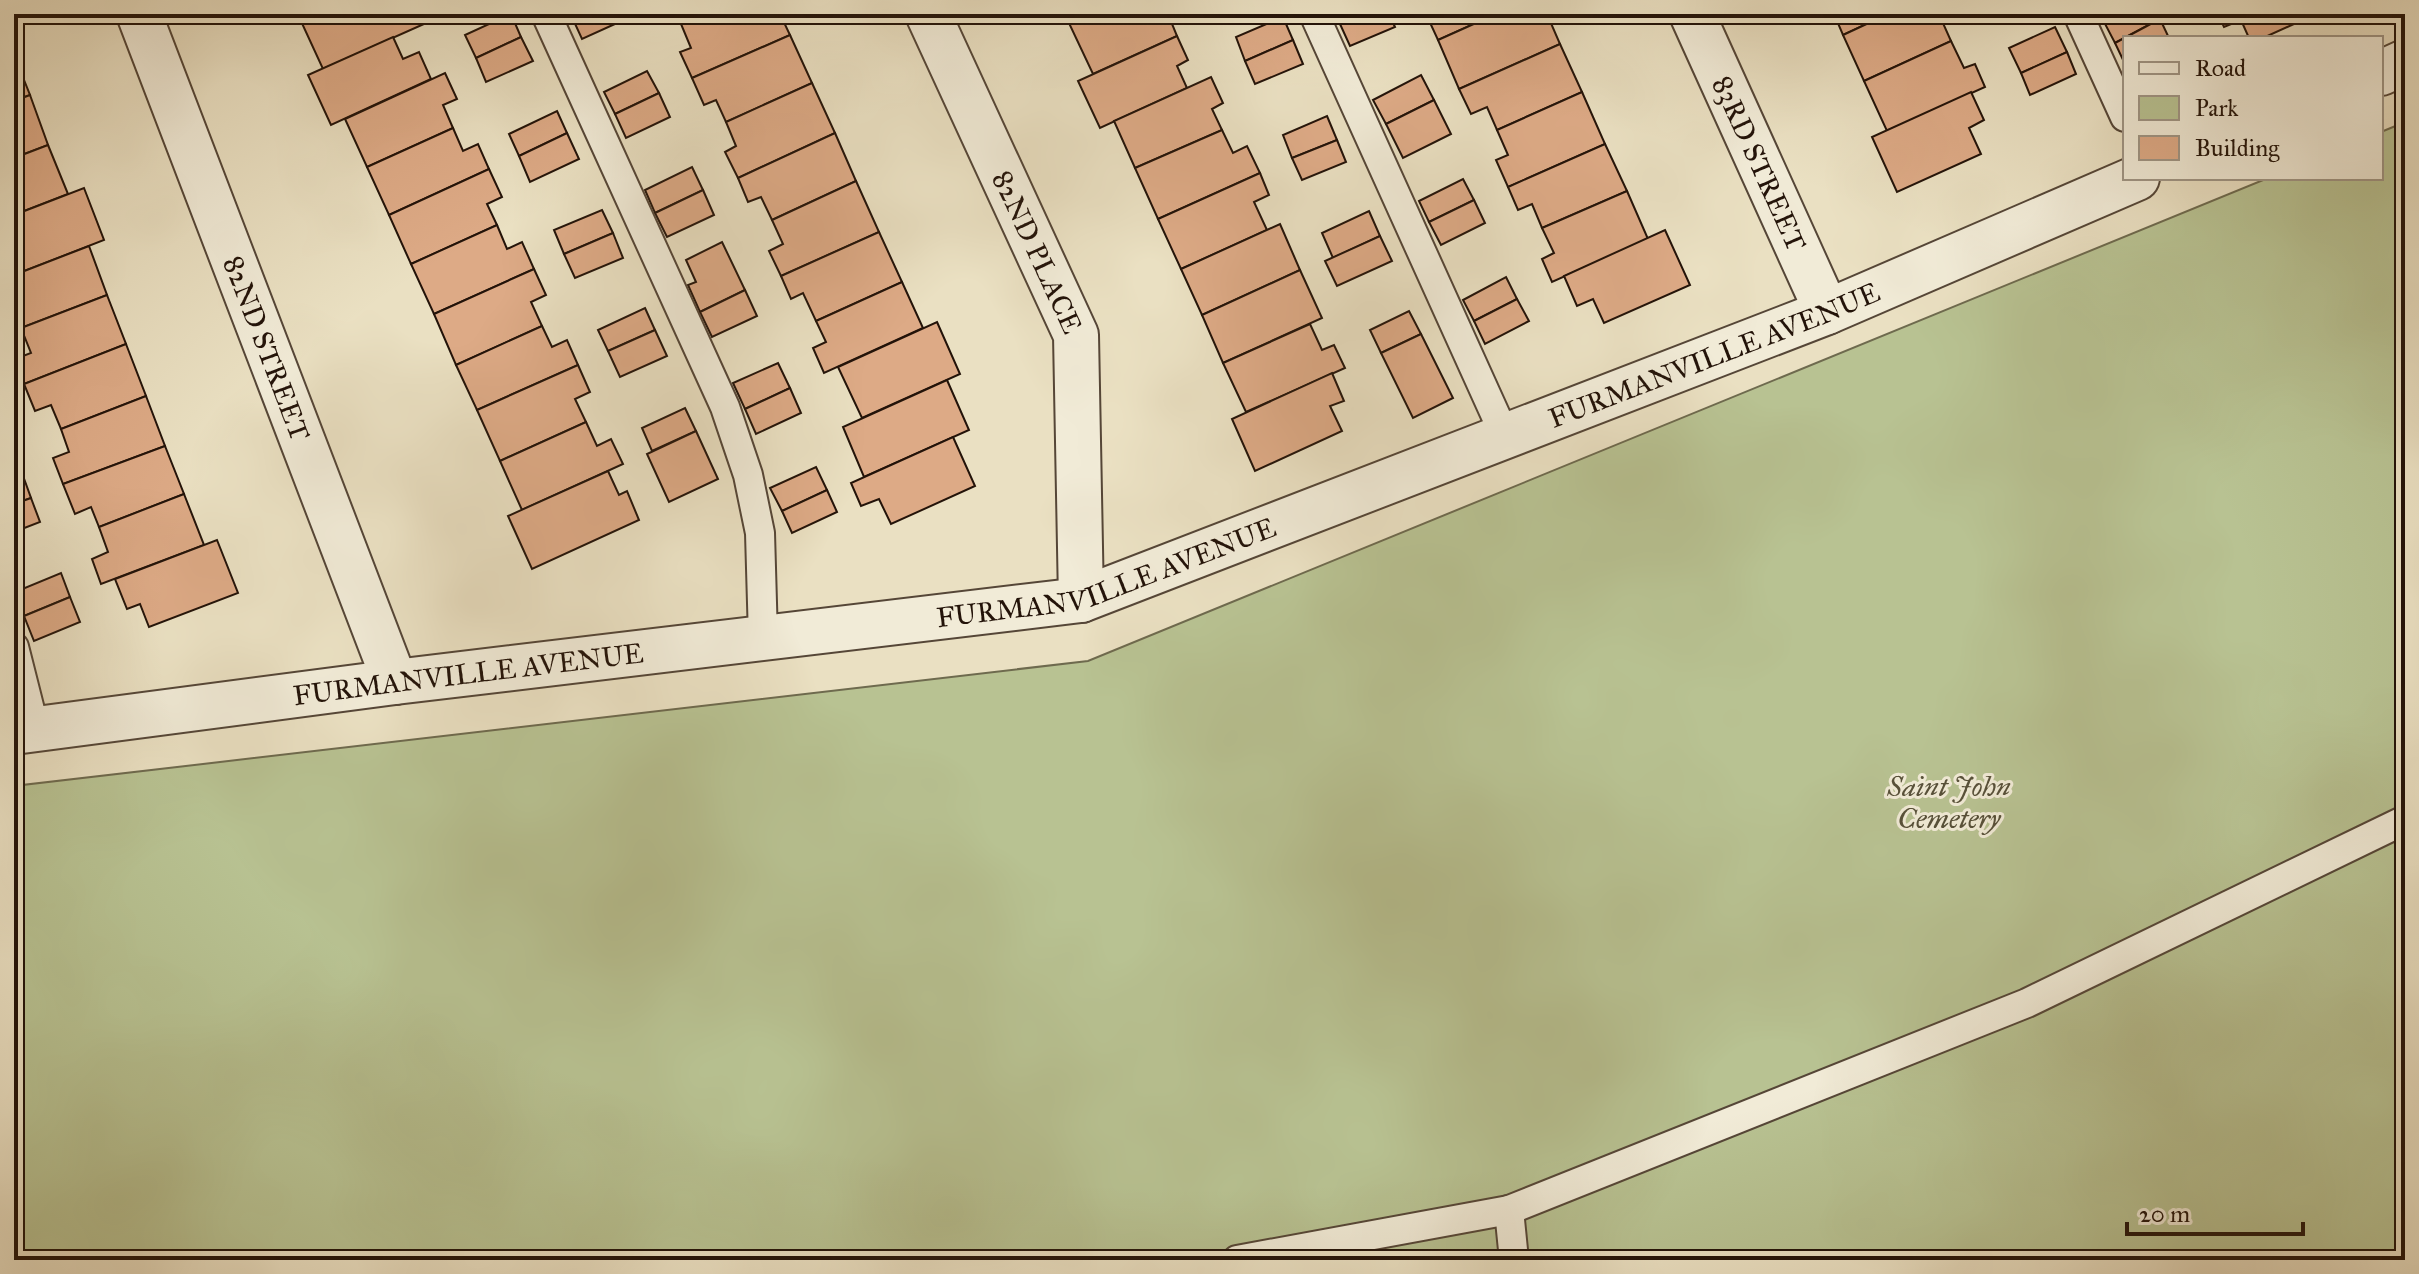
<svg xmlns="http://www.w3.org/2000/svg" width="2419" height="1274" font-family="'IM FELL Great Primer',serif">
	<rect width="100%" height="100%" fill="#eae0c2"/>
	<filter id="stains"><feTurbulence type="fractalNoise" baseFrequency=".0025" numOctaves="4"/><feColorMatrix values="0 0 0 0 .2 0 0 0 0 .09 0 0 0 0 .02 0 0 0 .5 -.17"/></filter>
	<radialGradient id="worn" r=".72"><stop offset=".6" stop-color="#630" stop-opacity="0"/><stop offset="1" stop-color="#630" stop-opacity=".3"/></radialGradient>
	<!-- green -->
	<path fill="#b8c292" stroke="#6e6a4e" stroke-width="2" d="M 2405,122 L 2405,1260 L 14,1260 L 14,786 L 1088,661 L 2268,178 L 2381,178 L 2381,132 Z"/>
	<!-- building -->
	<g fill="#ddaa86" stroke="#231309" stroke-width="2">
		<path d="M 312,14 L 419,14 L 424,24 L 323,69 L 300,19 Z"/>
		<path d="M 511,14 L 521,37 L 476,58 L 465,35 Z"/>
		<path d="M 573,14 L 623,14 L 626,19 L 582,39 L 571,15 Z"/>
		<path d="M 680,14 L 701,14 L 684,22 Z"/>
		<path d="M 701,14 L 780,14 L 790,35 L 692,78 L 680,52 L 691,48 L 681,24 Z"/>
		<path d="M 1065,14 L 1083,14 L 1068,21 Z"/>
		<path d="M 1083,14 L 1168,14 L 1177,36 L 1093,74 L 1068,21 Z"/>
		<path d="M 1336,14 L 1364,14 L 1340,24 Z"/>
		<path d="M 1364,14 L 1389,14 L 1395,27 L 1350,46 L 1340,24 Z"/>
		<path d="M 1426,14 L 1496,14 L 1438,40 Z"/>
		<path d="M 1496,14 L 1547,14 L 1560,44 L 1459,89 L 1438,40 Z"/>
		<path d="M 1834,14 L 1888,14 L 1843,35 Z"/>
		<path d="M 1888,14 L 1955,14 L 1942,21 L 1951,41 L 1864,81 L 1843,35 Z"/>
		<path d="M 2116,14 L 2157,14 L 2160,19 L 2115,43 L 2103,20 Z"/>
		<path d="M 2218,14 L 2316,14 L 2263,38 L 2249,38 L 2241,20 L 2224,27 Z"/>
		<path d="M 1283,17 L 1293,40 L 1245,61 L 1236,37 Z"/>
		<path d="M 2160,19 L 2169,38 L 2125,38 L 2125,64 L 2115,43 Z"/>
		<path d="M 2055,27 L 2067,52 L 2021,73 L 2009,48 Z"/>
		<path d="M 790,35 L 812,83 L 726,122 L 716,100 L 704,105 L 692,78 Z"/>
		<path d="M 1177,36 L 1188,60 L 1177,66 L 1187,88 L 1100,128 L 1078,81 Z"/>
		<path d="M 393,37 L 403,59 L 419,52 L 431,79 L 331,125 L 308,75 Z"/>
		<path d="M 521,37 L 533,61 L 486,82 L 476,58 Z"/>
		<path d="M 1293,40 L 1303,64 L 1255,84 L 1245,61 Z"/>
		<path d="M 1951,41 L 1964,68 L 1975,64 L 1985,87 L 1887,131 L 1864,81 Z"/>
		<path d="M 1560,44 L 1582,92 L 1497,130 L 1487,107 L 1471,114 L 1459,89 Z"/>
		<path d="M 2067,52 L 2076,74 L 2030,95 L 2021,73 Z"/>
		<path d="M 14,55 L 30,95 L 14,101 Z"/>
		<path d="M 647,71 L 659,93 L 615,114 L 604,92 Z"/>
		<path d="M 445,73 L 457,99 L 443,105 L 453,128 L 367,167 L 345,119 Z"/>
		<path d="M 1421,75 L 1434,100 L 1386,124 L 1373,100 Z"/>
		<path d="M 1211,77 L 1223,103 L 1212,109 L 1222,130 L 1135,168 L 1114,121 Z"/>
		<path d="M 812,83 L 835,133 L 738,178 L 725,152 L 736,146 L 726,122 Z"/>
		<path d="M 1582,92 L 1605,144 L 1508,187 L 1496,160 L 1508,155 L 1497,130 Z"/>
		<path d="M 1971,92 L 1984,120 L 1969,128 L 1981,154 L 1897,192 L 1872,137 Z"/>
		<path d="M 659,93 L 670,117 L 626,138 L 615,114 Z"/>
		<path d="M 30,95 L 48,145 L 14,158 L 14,101 Z"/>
		<path d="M 1434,100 L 1451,134 L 1403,158 L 1386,124 Z"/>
		<path d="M 557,111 L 567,133 L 519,156 L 509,134 Z"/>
		<path d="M 1327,116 L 1337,140 L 1292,158 L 1283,135 Z"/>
		<path d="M 453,128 L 463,151 L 478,144 L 489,169 L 389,215 L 367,167 Z"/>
		<path d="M 1222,130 L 1233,153 L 1247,146 L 1260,173 L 1158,219 L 1135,168 Z"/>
		<path d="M 567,133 L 579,159 L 530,182 L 519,156 Z"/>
		<path d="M 835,133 L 856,181 L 772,220 L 761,197 L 748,202 L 738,178 Z"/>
		<path d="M 1337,140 L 1346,162 L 1302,180 L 1292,158 Z"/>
		<path d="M 1605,144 L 1627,191 L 1542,228 L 1532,204 L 1518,210 L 1508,187 Z"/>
		<path d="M 48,145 L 68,194 L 14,215 L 14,158 Z"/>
		<path d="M 692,167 L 703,190 L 655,213 L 645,190 Z"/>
		<path d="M 489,169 L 502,197 L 487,204 L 497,225 L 411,264 L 389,215 Z"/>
		<path d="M 1260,173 L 1269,195 L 1254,202 L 1267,230 L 1181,269 L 1158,219 Z"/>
		<path d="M 1463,179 L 1474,200 L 1429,222 L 1419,201 Z"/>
		<path d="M 856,181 L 879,232 L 781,276 L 769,251 L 783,244 L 772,220 Z"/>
		<path d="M 84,188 L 104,240 L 14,275 L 14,215 Z"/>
		<path d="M 703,190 L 714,215 L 667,237 L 655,213 Z"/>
		<path d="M 1627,191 L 1648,239 L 1552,282 L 1542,259 L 1554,253 L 1542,228 Z"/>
		<path d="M 1474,200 L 1485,223 L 1441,245 L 1429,222 Z"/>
		<path d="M 602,210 L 613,233 L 564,254 L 554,230 Z"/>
		<path d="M 1369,211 L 1380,236 L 1333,258 L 1322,233 Z"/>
		<path d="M 1280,224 L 1300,270 L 1202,315 L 1181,269 Z"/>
		<path d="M 497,225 L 507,249 L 522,242 L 534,269 L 434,314 L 411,264 Z"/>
		<path d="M 1665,230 L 1690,285 L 1604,323 L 1593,299 L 1577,306 L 1564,276 Z"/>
		<path d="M 879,232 L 902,282 L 816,321 L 803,293 L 791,299 L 781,276 Z"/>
		<path d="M 613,233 L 623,258 L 575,278 L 564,254 Z"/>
		<path d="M 1380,236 L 1392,261 L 1337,286 L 1325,261 Z"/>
		<path d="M 722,242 L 745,290 L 700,312 L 688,285 L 696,282 L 686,260 Z"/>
		<path d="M 89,246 L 107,295 L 21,328 L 14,308 L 14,275 Z"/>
		<path d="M 534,269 L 546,295 L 531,302 L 542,326 L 456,365 L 434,314 Z"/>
		<path d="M 1300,270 L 1322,318 L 1223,363 L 1202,315 Z"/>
		<path d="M 1506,277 L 1517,299 L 1474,321 L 1463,300 Z"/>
		<path d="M 902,282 L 923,328 L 824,373 L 813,348 L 826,342 L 816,321 Z"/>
		<path d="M 745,290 L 757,316 L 712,337 L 700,312 Z"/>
		<path d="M 107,295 L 126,344 L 24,384 L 15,359 L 31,353 L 21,328 Z"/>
		<path d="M 1517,299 L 1529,321 L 1485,344 L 1474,321 Z"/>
		<path d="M 645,308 L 655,330 L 608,351 L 598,330 Z"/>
		<path d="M 1409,311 L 1421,334 L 1381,353 L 1370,330 Z"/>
		<path d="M 937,322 L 960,374 L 862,418 L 838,367 Z"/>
		<path d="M 1310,324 L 1322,350 L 1334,345 L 1345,368 L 1246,412 L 1223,363 Z"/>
		<path d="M 542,326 L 552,347 L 567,340 L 578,365 L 477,410 L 456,365 Z"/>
		<path d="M 655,330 L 667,356 L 620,377 L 608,351 Z"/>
		<path d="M 1421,334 L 1453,398 L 1413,418 L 1381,353 Z"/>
		<path d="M 126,344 L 146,396 L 61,429 L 51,405 L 35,411 L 24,384 Z"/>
		<path d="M 778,363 L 790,388 L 745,409 L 733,383 Z"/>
		<path d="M 578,365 L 590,392 L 575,399 L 586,422 L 500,461 L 477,410 Z"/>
		<path d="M 1332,373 L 1344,401 L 1330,406 L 1342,431 L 1255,471 L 1232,419 Z"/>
		<path d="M 947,380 L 969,430 L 864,477 L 843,427 Z"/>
		<path d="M 790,388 L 801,413 L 756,434 L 745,409 Z"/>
		<path d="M 146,396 L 165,446 L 63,484 L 53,458 L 69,452 L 61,429 Z"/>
		<path d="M 685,408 L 696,431 L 652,451 L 642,428 Z"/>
		<path d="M 586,422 L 597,446 L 611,439 L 623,464 L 522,510 L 500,461 Z"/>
		<path d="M 696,431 L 718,479 L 669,502 L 647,454 Z"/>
		<path d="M 953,437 L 975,486 L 891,524 L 879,499 L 861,506 L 851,483 Z"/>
		<path d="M 165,446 L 184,494 L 99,527 L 91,507 L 75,514 L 63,484 Z"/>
		<path d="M 816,467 L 827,490 L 782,511 L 770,488 Z"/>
		<path d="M 608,471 L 619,495 L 627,491 L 639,520 L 532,569 L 508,516 Z"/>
		<path d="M 22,473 L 31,498 L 14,504 L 14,476 Z"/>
		<path d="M 827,490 L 837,512 L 792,533 L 782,511 Z"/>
		<path d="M 184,494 L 204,545 L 101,584 L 92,559 L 108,552 L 99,527 Z"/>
		<path d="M 31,498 L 40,522 L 14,532 L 14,504 Z"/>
		<path d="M 217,540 L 238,593 L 149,627 L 140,604 L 127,609 L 115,579 Z"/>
		<path d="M 61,573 L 70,597 L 24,616 L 15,592 Z"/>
		<path d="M 70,597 L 80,622 L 34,641 L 24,616 Z"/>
	</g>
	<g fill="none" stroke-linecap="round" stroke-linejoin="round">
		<defs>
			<g id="lane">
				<path d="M 546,14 L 725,407 L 748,475 L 760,533 L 763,638"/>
				<path d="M 1314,14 L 1505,436"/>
				<path d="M 2078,14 L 2125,117"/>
				<path d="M 14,647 L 35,730"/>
				<path d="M 1509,1210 L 1514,1260"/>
				<path d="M 1237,1260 L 1509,1210 L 2027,1003 L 2405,820"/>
			</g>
			<g id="street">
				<path id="s1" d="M 139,14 L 395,682"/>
				<path id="s2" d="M 928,14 L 1076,335 L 1081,600"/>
				<path id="s3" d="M 1692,14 L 1827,312"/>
				<path d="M 2381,73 L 2405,62"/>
				<path id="s4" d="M 14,732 L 395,682 L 1081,600 L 1827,312 L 2137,178"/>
			</g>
		</defs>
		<!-- lane casing -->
		<use href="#lane" stroke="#554637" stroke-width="32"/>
		<!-- street casing -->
		<use href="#street" stroke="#554637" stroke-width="48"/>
		<!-- lane -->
		<use href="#lane" stroke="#f1ebd7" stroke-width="28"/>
		<!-- street -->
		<use href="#street" stroke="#f1ebd7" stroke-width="44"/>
	</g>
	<g text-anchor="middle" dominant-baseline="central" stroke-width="6" stroke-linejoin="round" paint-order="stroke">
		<!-- street labels -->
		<g font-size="28" fill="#231309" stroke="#f1ebd7">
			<text stroke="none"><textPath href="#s3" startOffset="164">83RD STREET</textPath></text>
			<text stroke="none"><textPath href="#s2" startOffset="262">82ND PLACE</textPath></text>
			<text stroke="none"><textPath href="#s1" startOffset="358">82ND STREET</textPath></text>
			<text stroke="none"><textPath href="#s4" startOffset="1754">FURMANVILLE AVENUE</textPath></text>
			<text stroke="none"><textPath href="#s4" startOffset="1106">FURMANVILLE AVENUE</textPath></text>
			<text stroke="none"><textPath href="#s4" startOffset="458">FURMANVILLE AVENUE</textPath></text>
		</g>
		<!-- park labels -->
		<g font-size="28" font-style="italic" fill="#575039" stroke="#f1ebd7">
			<text x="1949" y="786">Saint John<tspan x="1949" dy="32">Cemetery</tspan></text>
		</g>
	</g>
	<!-- margin -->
	<rect width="2419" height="1274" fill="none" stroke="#eae0c2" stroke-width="48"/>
	<rect x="16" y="16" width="2387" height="1242" fill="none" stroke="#231309" stroke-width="4"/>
	<rect x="24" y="24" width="2371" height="1226" fill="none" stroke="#231309" stroke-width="2"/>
	<!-- legend -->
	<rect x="2123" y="36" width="260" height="144" fill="#f1ebd7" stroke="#9f9585" stroke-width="2"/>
	<rect x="2139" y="62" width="40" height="12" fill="#f1ebd7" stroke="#9f9585" stroke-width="2"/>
	<text x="2195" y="76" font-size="24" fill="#231309">Road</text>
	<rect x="2139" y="96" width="40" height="24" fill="#b8c292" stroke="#9f9585" stroke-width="2"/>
	<text x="2195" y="116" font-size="24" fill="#231309">Park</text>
	<rect x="2139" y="136" width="40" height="24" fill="#ddaa86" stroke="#9f9585" stroke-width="2"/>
	<text x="2195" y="156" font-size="24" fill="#231309">Building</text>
	<!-- scale -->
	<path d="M2127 1222v12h176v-12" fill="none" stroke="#231309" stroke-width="4"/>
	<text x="2139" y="1222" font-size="24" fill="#231309" stroke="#f1ebd7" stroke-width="6" paint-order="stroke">20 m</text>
	<rect width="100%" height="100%" filter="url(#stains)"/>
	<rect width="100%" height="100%" fill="url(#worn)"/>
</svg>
